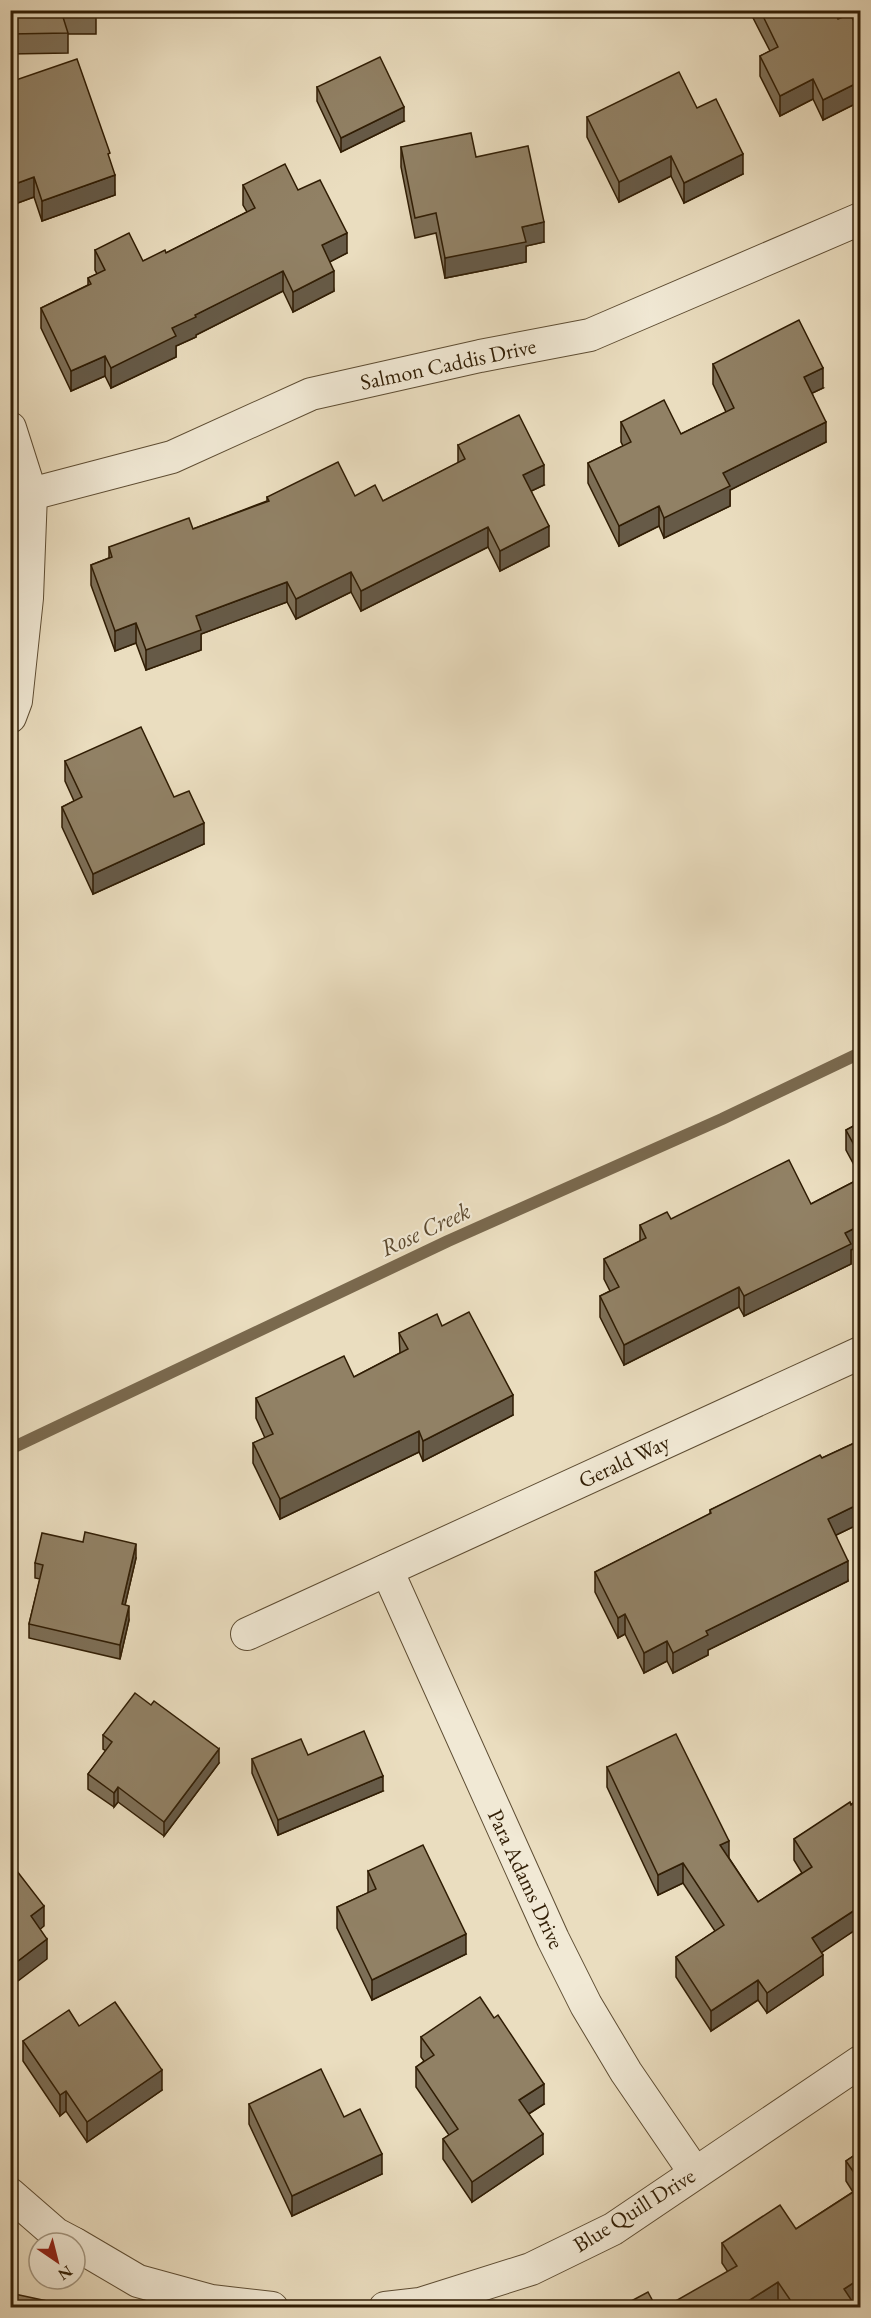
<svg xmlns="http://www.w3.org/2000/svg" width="871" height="2318" font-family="'EB Garamond',serif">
	<rect width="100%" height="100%" fill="#eaddbf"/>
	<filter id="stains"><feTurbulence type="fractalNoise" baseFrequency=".00333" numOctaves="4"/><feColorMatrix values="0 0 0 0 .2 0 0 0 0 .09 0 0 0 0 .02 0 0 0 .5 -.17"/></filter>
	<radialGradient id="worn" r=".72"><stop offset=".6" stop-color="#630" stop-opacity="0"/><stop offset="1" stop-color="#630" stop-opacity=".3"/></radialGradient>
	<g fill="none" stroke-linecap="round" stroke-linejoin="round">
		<!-- stream -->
		<path stroke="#7a694e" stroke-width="12" d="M 10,1449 L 448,1241 L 722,1119 L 860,1053"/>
		<defs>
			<g id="minor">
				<path d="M 10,428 L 31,494 L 27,598 L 16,701 L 10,717"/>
				<path d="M 31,494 L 172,457 L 311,394 L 480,356 L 590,335 L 860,219"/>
				<path d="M 387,1570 L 553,1939 L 586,2005 L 626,2072 L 695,2173"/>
				<path d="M 247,1634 L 860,1353"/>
				<path d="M 10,2194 L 56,2234 L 73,2243"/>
				<path d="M 75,2244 L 138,2281 L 211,2301 L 272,2308"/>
				<path d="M 385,2308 L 420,2304 L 531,2269 L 613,2229 L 860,2062"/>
			</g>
		</defs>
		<!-- minor casing -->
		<use href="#minor" stroke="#5e4d33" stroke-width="34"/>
		<!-- minor -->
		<use href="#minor" stroke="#f1e9d5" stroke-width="32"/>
	</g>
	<!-- wall -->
	<g fill="#7d6f57" stroke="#301d04" stroke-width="1.5">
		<path d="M 10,10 L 96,10 L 96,34 L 68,34 L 68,53 L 10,54 Z"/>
		<path d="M 749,10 L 834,10 L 838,19 L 861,34 L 861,101 L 823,120 L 813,99 L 780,116 L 760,76 L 760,56 L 770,51 Z"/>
		<path d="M 10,82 L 110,161 L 115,195 L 42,221 L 34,197 L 15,204 L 10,193 Z"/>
		<path d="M 317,87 L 404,121 L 341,152 L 317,101 Z"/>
		<path d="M 697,108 L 743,174 L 684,203 L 671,176 L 619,202 L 587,137 L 587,117 Z"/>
		<path d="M 401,147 L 476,157 L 544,242 L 526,246 L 526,262 L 445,278 L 436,233 L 415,238 L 401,167 Z"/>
		<path d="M 243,185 L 298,190 L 347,253 L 329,262 L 334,291 L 293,312 L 283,291 L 196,335 L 196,337 L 176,346 L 176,357 L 111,388 L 105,376 L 71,391 L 41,328 L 41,308 L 88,285 L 88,278 L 97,274 L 95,270 L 95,250 L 143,261 L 166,253 L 247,212 L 243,205 Z"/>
		<path d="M 861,301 L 861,327 L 858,322 L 858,302 Z"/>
		<path d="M 713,364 L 823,388 L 812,393 L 826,442 L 730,490 L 730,506 L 664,538 L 659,526 L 619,546 L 588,483 L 588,463 L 623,446 L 621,442 L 621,422 L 681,434 L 726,412 L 713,384 Z"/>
		<path d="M 458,445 L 544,485 L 531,491 L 549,546 L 500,571 L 488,547 L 361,611 L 351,592 L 296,619 L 287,602 L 201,634 L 201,650 L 146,670 L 136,643 L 115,651 L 91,585 L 91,565 L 109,558 L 109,547 L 193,529 L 267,501 L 267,497 L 355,496 L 383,501 L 458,463 Z"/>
		<path d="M 65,761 L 174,797 L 204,844 L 93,894 L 62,827 L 62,807 L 74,801 L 65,781 Z"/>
		<path d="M 861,1122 L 861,1178 L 846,1150 L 846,1130 Z"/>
		<path d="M 861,1178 L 861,1245 L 851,1250 L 851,1264 L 744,1316 L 739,1307 L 624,1365 L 600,1317 L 600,1296 L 610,1291 L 604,1279 L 604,1259 L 640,1241 L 640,1225 L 671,1219 L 811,1204 Z"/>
		<path d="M 442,1326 L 513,1415 L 423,1461 L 419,1452 L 280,1519 L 253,1463 L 253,1443 L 265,1438 L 256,1418 L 256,1398 L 354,1377 L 400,1353 L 399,1333 Z"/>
		<path d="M 861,1440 L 861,1523 L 836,1535 L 848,1581 L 708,1650 L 708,1655 L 673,1673 L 667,1661 L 644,1673 L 625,1634 L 618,1638 L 595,1592 L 595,1572 L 710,1514 L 710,1510 Z"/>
		<path d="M 136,1558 L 125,1605 L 129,1620 L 120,1659 L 29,1638 L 29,1624 L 40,1579 L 35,1578 L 35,1563 Z"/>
		<path d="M 103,1735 L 219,1763 L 164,1836 L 118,1802 L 114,1807 L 88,1789 L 88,1774 L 106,1751 L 103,1749 Z"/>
		<path d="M 308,1755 L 383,1791 L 278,1835 L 252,1773 L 252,1759 Z"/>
		<path d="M 607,1767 L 729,1858 L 758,1902 L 802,1873 L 794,1860 L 794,1839 L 861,1798 L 861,1926 L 821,1952 L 823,1975 L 767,2013 L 758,2000 L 711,2031 L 676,1977 L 676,1957 L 715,1931 L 683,1883 L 658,1895 L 607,1787 Z"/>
		<path d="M 368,1871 L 466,1954 L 372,2000 L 337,1928 L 337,1907 L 368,1893 Z"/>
		<path d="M 79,2026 L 162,2090 L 87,2142 L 66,2111 L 60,2116 L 23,2061 L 23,2041 Z"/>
		<path d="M 421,2037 L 544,2104 L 529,2114 L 543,2154 L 472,2202 L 443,2159 L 443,2139 L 449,2135 L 416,2087 L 416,2067 L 424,2061 L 421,2057 Z"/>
		<path d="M 249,2104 L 344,2117 L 382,2174 L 292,2216 L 249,2124 Z"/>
		<path d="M 861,2151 L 861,2298 L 853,2303 L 856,2307 L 781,2307 L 778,2302 L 728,2272 L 722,2263 L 722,2243 L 796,2229 L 853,2192 L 846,2181 L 846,2161 Z"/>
	</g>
	<!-- shaded-wall -->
	<g fill="#665a47" stroke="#301d04" stroke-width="1.5">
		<path d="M 813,79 L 813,99 L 780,116 L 780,96 Z"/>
		<path d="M 861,81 L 861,101 L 823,120 L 823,100 Z"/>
		<path d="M 404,107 L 404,121 L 341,152 L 341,138 Z"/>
		<path d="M 743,154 L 743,174 L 684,203 L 684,183 Z"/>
		<path d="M 671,156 L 671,176 L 619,202 L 619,182 Z"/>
		<path d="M 115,175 L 115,195 L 42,221 L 42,201 Z"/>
		<path d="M 34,177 L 34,197 L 15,204 L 15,184 Z"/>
		<path d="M 544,222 L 544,242 L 526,246 L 526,262 L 445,278 L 445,258 L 522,227 Z"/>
		<path d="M 347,233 L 347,253 L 322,266 L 322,245 Z"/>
		<path d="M 283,271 L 283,291 L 196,335 L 196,337 L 176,346 L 176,357 L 111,388 L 111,368 L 172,328 L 195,315 Z"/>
		<path d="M 334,271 L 334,291 L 293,312 L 293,292 Z"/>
		<path d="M 105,356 L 105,376 L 71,391 L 71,371 Z"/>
		<path d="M 823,368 L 823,388 L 804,397 L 804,377 Z"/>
		<path d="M 826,422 L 826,442 L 730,490 L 730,506 L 664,538 L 664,518 L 723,473 Z"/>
		<path d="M 544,465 L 544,485 L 523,495 L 523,475 Z"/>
		<path d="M 659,506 L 659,526 L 619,546 L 619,526 Z"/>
		<path d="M 549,526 L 549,546 L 500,571 L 500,551 Z"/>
		<path d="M 488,527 L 488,547 L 361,611 L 361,591 Z"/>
		<path d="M 351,572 L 351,592 L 296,619 L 296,599 Z"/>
		<path d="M 287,582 L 287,602 L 201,634 L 201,650 L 146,670 L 146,650 L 196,616 Z"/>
		<path d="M 136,623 L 136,643 L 115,651 L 115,631 Z"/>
		<path d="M 204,823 L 204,844 L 93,894 L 93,874 Z"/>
		<path d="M 861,1225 L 861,1245 L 851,1250 L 851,1264 L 744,1316 L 744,1296 L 845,1233 Z"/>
		<path d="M 739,1287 L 739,1307 L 624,1365 L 624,1345 Z"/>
		<path d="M 513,1395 L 513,1415 L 423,1461 L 423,1441 Z"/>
		<path d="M 419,1431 L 419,1452 L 280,1519 L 280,1499 Z"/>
		<path d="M 861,1503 L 861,1523 L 828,1539 L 828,1519 Z"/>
		<path d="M 136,1544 L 136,1558 L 122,1618 L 122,1604 Z"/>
		<path d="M 848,1561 L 848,1581 L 708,1650 L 708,1655 L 673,1673 L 673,1653 L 706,1631 Z"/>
		<path d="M 129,1606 L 129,1620 L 120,1659 L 120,1645 Z"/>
		<path d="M 625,1614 L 625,1634 L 618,1638 L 618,1618 Z"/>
		<path d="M 667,1641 L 667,1661 L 644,1673 L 644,1653 Z"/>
		<path d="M 219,1749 L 219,1763 L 164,1836 L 164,1822 Z"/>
		<path d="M 383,1776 L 383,1791 L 278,1835 L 278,1820 Z"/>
		<path d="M 118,1787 L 118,1802 L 114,1807 L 114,1793 Z"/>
		<path d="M 729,1841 L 729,1862 L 720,1845 Z"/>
		<path d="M 683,1863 L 683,1883 L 658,1895 L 658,1875 Z"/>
		<path d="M 44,1906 L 44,1926 L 31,1937 L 31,1916 Z"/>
		<path d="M 861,1906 L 861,1926 L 812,1959 L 812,1938 Z"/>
		<path d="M 466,1934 L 466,1954 L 372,2000 L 372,1980 Z"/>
		<path d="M 47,1939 L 47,1959 L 10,1987 L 10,1967 Z"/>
		<path d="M 823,1955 L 823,1975 L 767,2013 L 767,1993 Z"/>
		<path d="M 758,1980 L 758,2000 L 711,2031 L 711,2011 Z"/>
		<path d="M 162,2070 L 162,2090 L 87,2142 L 87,2122 Z"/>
		<path d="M 544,2084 L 544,2104 L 519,2120 L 519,2100 Z"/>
		<path d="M 66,2091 L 66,2111 L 60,2116 L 60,2095 Z"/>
		<path d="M 543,2134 L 543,2154 L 472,2202 L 472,2182 Z"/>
		<path d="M 382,2154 L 382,2174 L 292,2216 L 292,2196 Z"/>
		<path d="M 861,2278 L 861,2298 L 846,2307 L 844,2289 Z"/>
		<path d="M 778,2282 L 778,2302 L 769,2307 L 739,2307 Z"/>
	</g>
	<!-- building -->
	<g fill="#918165" stroke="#301d04" stroke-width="1.5">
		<path d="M 10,10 L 96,10 L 96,14 L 62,14 L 68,33 L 10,34 Z"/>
		<path d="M 760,10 L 834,10 L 838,19 L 850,14 L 861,34 L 861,81 L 823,100 L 813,79 L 780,96 L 760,56 L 778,47 Z"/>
		<path d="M 380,57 L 404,107 L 341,138 L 317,87 Z"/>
		<path d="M 77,59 L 110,153 L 108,154 L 115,175 L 42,201 L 34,177 L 15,184 L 10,172 L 10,82 Z"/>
		<path d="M 679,72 L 697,108 L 716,99 L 743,154 L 684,183 L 671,156 L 619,182 L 587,117 Z"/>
		<path d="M 471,133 L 476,157 L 528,146 L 544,222 L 522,227 L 526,242 L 445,258 L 436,213 L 415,218 L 401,147 Z"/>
		<path d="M 285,164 L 298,190 L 320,180 L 347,233 L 322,245 L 334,271 L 293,292 L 283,271 L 195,315 L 196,317 L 172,328 L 176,336 L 111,368 L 105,356 L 71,371 L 41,308 L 91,284 L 88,278 L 105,270 L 95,250 L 129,233 L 143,261 L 165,250 L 166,253 L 255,208 L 243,185 Z"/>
		<path d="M 799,320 L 823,368 L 804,377 L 826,422 L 723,473 L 730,486 L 664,518 L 659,506 L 619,526 L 588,463 L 631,442 L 621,422 L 664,400 L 681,434 L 734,408 L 713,364 Z"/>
		<path d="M 519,415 L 544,465 L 523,475 L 549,526 L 500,551 L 488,527 L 361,591 L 351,572 L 296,599 L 287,582 L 196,616 L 201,630 L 146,650 L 136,623 L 115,631 L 91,565 L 112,557 L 109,547 L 189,518 L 193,529 L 269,501 L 267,497 L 338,462 L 355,496 L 375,485 L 383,501 L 465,459 L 458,445 Z"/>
		<path d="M 141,727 L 174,797 L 189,791 L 204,823 L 93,874 L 62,807 L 82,797 L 65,761 Z"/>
		<path d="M 861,1122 L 861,1158 L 846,1130 Z"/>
		<path d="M 789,1160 L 811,1204 L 861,1178 L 861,1225 L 845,1233 L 851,1244 L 744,1296 L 739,1287 L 624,1345 L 600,1296 L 619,1287 L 604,1259 L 646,1238 L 640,1225 L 667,1212 L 671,1219 Z"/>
		<path d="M 469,1312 L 513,1395 L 423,1441 L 419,1431 L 280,1499 L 253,1443 L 273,1434 L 256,1398 L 344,1356 L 354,1377 L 408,1349 L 399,1333 L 437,1314 L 442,1326 Z"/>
		<path d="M 861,1440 L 861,1503 L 828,1519 L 848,1561 L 706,1631 L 708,1635 L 673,1653 L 667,1641 L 644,1653 L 625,1614 L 618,1618 L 595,1572 L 711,1513 L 710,1510 L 820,1455 L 822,1458 Z"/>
		<path d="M 85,1532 L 136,1544 L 122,1604 L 129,1606 L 120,1645 L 29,1624 L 43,1565 L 35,1563 L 42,1533 L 83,1542 Z"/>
		<path d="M 135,1693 L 151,1705 L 154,1701 L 219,1749 L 164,1822 L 118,1787 L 114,1793 L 88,1774 L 112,1742 L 103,1735 Z"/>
		<path d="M 364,1731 L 383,1776 L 278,1820 L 252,1759 L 301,1739 L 308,1755 Z"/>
		<path d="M 676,1734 L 729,1841 L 720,1845 L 758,1902 L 812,1867 L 794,1839 L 850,1802 L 851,1805 L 861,1798 L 861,1906 L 812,1938 L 823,1955 L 767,1993 L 758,1980 L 711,2011 L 676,1957 L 724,1925 L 683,1863 L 658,1875 L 607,1767 Z"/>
		<path d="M 423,1845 L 466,1934 L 372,1980 L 337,1907 L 376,1889 L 368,1871 Z"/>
		<path d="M 10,1862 L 44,1906 L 31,1916 L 47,1939 L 10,1967 Z"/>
		<path d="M 480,1997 L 494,2018 L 498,2015 L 544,2084 L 519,2100 L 543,2134 L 472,2182 L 443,2139 L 458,2129 L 416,2067 L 434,2055 L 421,2037 Z"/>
		<path d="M 115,2002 L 162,2070 L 87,2122 L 66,2091 L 60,2095 L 23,2041 L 69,2010 L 79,2026 Z"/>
		<path d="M 321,2069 L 344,2117 L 360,2109 L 382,2154 L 292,2196 L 249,2104 Z"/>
		<path d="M 861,2151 L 861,2183 L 846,2161 Z"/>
		<path d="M 861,2187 L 861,2278 L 844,2289 L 856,2307 L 795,2307 L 778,2282 L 739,2307 L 665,2307 L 737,2266 L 722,2243 L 780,2205 L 796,2229 Z"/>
		<path d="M 648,2292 L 656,2307 L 620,2307 Z"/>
		<path d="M 10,2293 L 75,2307 L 10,2307 Z"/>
	</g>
	<g text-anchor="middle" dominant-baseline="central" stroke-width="4.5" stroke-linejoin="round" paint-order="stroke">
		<!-- street labels -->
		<g font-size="22" fill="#301d04" stroke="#f1e9d5">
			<text transform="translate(448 364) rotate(-12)">Salmon Caddis Drive</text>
			<text transform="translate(624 1461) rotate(-25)">Gerald Way</text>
			<text transform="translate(526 1879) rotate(65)">Para Adams Drive</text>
			<text transform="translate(634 2210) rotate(-32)">Blue Quill Drive</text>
		</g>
		<!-- water labels -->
		<g font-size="24" font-style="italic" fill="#5b492f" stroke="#f1e9d5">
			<text transform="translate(425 1229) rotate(-25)">Rose Creek</text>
		</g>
	</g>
	<!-- margin -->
	<rect width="871" height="2318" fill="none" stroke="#eaddbf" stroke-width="36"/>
	<rect x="12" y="12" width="847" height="2294" fill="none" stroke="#301d04" stroke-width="3"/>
	<rect x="18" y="18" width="835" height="2282" fill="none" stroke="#301d04" stroke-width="1.5"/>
	<!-- north arrow -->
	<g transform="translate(57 2261) rotate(145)"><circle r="28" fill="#f1e9d5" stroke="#a49781" stroke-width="1.5"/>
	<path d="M0-4.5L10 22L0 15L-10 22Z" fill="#8f2418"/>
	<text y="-9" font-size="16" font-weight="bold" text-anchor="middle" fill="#301d04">N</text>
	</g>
	<rect width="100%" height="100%" filter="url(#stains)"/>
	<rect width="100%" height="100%" fill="url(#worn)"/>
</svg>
